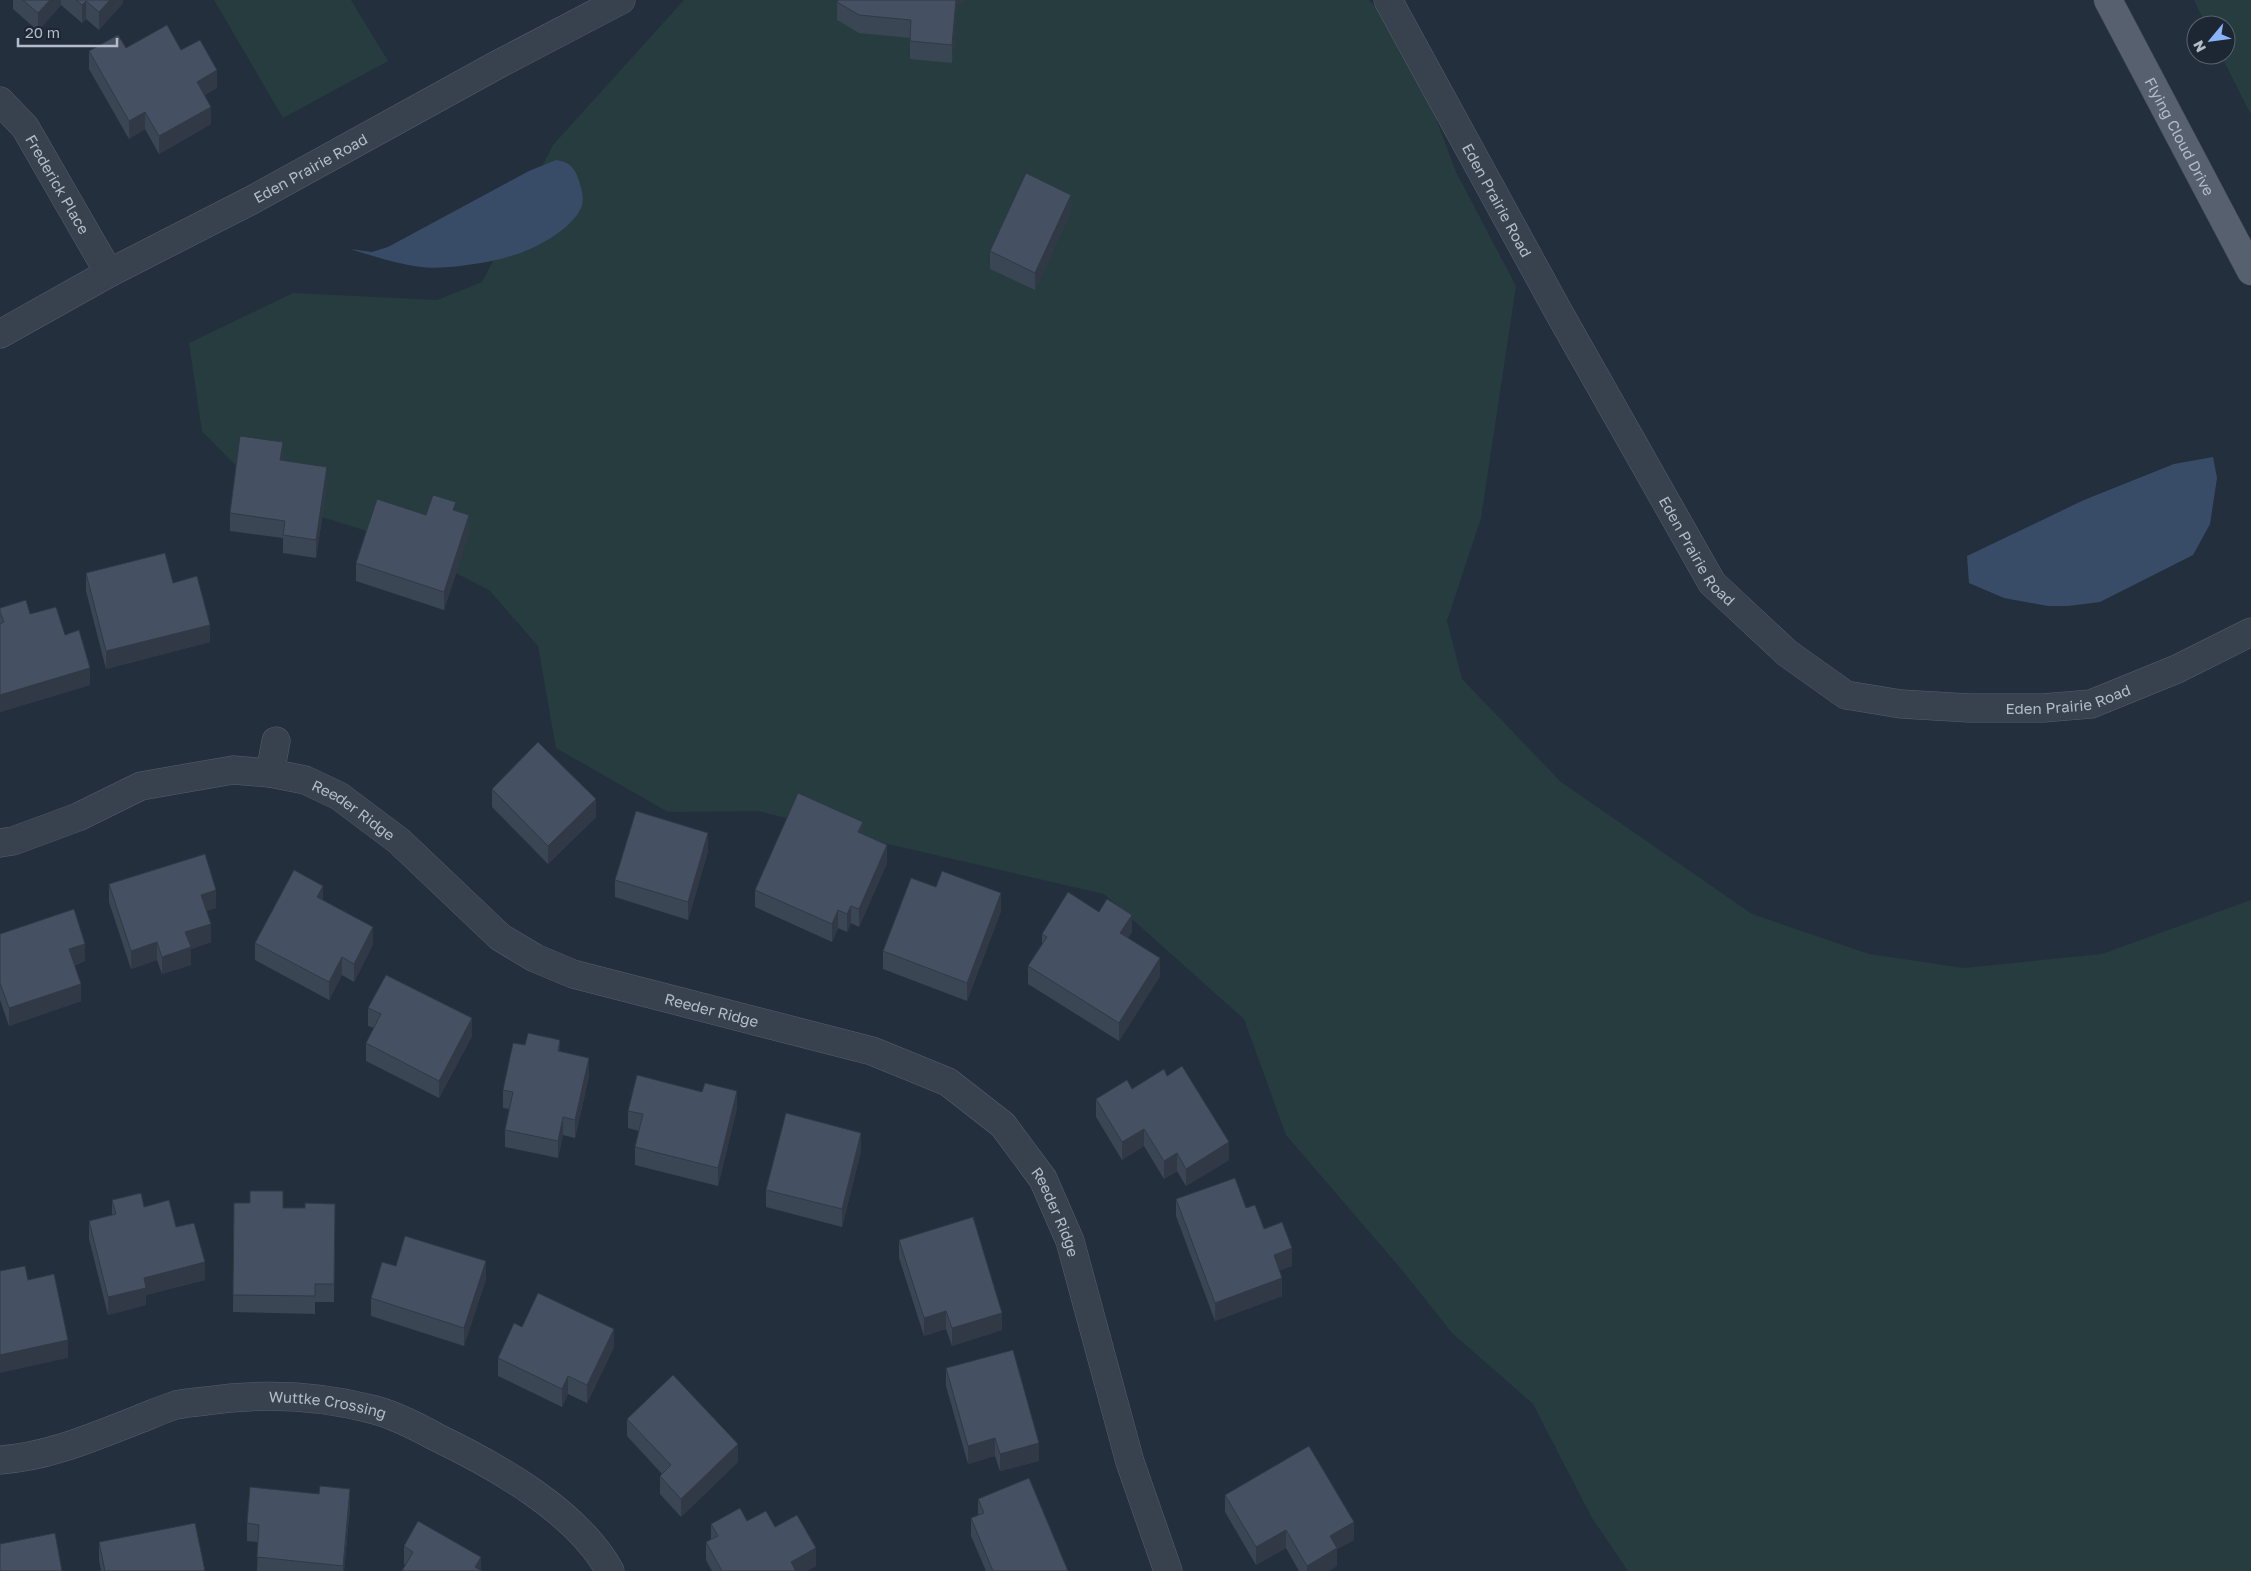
<svg xmlns="http://www.w3.org/2000/svg" width="2251" height="1571" font-family="'Golos Text',sans-serif">
	<rect width="100%" height="100%" fill="#242f3e"/>
	<!-- green -->
	<g fill="#263c3f">
		<path d="M 214,0 L 351,0 L 388,61 L 283,118 Z"/>
		<path d="M 684,0 L 1369,0 L 1406,39 L 1456,172 L 1516,286 L 1481,518 L 1447,621 L 1462,679 L 1561,782 L 1752,914 L 1869,954 L 1964,968 L 2102,954 L 2251,900 L 2251,1571 L 1628,1571 L 1592,1518 L 1533,1404 L 1452,1333 L 1402,1270 L 1286,1135 L 1244,1019 L 1104,894 L 888,844 L 758,811 L 668,812 L 556,748 L 538,646 L 489,590 L 383,536 L 270,501 L 202,431 L 189,343 L 293,293 L 437,300 L 482,282 L 553,145 Z"/>
		<path d="M 2194,0 L 2251,0 L 2251,115 L 2221,55 L 2226,55 L 2226,25 L 2206,25 Z"/>
	</g>
	<!-- water -->
	<g fill="#394c67">
		<path d="M 556,160 C 570,162 575,168 579,181 C 582,190 585,202 580,210 C 569,231 533,250 511,256 C 489,263 444,270 421,267 C 397,264 373,256 350,249 L 372,252 L 388,247 L 529,171 Z"/>
		<path d="M 2213,457 L 2217,478 L 2210,524 L 2193,555 L 2100,602 L 2068,606 L 2048,606 L 2004,598 L 1969,583 L 1967,556 L 2084,500 L 2174,464 Z"/>
	</g>
	<g fill="none" stroke-linecap="round" stroke-linejoin="round">
		<defs>
			<g id="minor">
				<path id="s1" d="M 0,101 L 25,127 L 109,273"/>
				<path d="M 270,773 L 276,741"/>
				<path id="s2" d="M 0,843 L 13,841 L 78,817 L 141,786 L 233,770 L 270,773 L 305,780 L 339,796 L 399,841 L 500,937 L 535,958 L 573,974 L 872,1051 L 948,1082 L 1003,1125 L 1043,1179 L 1070,1241 L 1130,1462 L 1168,1571"/>
				<path id="s3" d="M 0,1460 C 48,1457 93,1437 137,1420 C 150,1415 163,1409 176,1405 C 185,1403 196,1402 206,1401 C 260,1393 317,1395 371,1409 C 393,1414 416,1426 436,1437 C 496,1466 577,1511 610,1571"/>
			</g>
			<g id="tertiary">
				<path id="s4" d="M 1388,0 L 1558,311 L 1712,583 L 1787,653 L 1846,695 L 1901,704 L 1969,708 L 2043,708 L 2091,704 L 2177,669 L 2251,632"/>
				<path id="s5" d="M 0,334 L 109,273 L 250,201 L 495,66 L 621,0"/>
			</g>
			<g id="primary">
				<path id="s6" d="M 2108,0 L 2251,271"/>
			</g>
		</defs>
		<!-- minor casing -->
		<use href="#minor" stroke="#565f6c" stroke-width="29"/>
		<!-- tertiary casing -->
		<use href="#tertiary" stroke="#565f6c" stroke-width="29"/>
		<!-- primary casing -->
		<use href="#primary" stroke="#414a57" stroke-width="29"/>
		<!-- minor -->
		<use href="#minor" stroke="#38414e" stroke-width="28"/>
		<!-- tertiary -->
		<use href="#tertiary" stroke="#38414e" stroke-width="28"/>
		<!-- primary -->
		<use href="#primary" stroke="#56606e" stroke-width="28"/>
	</g>
	<!-- wall -->
	<g fill="#3b4654">
		<path d="M 13,0 L 123,0 L 123,3 L 99,30 L 86,19 L 82,23 L 61,5 L 38,31 L 13,9 Z"/>
		<path d="M 838,0 L 965,0 L 957,5 L 952,63 L 910,59 L 910,38 L 859,33 L 837,20 L 837,2 Z"/>
		<path d="M 126,48 L 181,50 L 217,88 L 204,95 L 211,124 L 159,154 L 145,129 L 129,139 L 89,69 L 89,51 Z"/>
		<path d="M 1071,212 L 1035,290 L 990,269 L 990,251 Z"/>
		<path d="M 283,461 L 327,485 L 316,558 L 283,553 L 283,538 L 230,531 L 230,513 Z"/>
		<path d="M 456,511 L 469,533 L 444,610 L 356,581 L 356,563 L 426,515 Z"/>
		<path d="M 86,573 L 173,583 L 210,642 L 106,669 L 86,591 Z"/>
		<path d="M 0,608 L 30,614 L 65,635 L 90,685 L 0,712 Z"/>
		<path d="M 492,789 L 596,817 L 548,864 L 492,807 Z"/>
		<path d="M 863,834 L 887,863 L 859,927 L 851,923 L 847,932 L 838,928 L 832,942 L 755,907 L 755,890 Z"/>
		<path d="M 708,851 L 688,920 L 615,897 L 615,880 Z"/>
		<path d="M 109,884 L 216,908 L 206,911 L 211,942 L 191,949 L 191,965 L 162,974 L 157,960 L 131,969 L 109,902 Z"/>
		<path d="M 936,887 L 1001,911 L 967,1001 L 883,969 L 883,951 Z"/>
		<path d="M 323,900 L 373,944 L 354,982 L 342,975 L 329,1000 L 255,960 L 255,943 Z"/>
		<path d="M 1132,932 L 1128,938 L 1160,976 L 1119,1041 L 1028,984 L 1028,966 L 1042,944 L 1042,934 Z"/>
		<path d="M 0,934 L 85,961 L 75,965 L 81,1001 L 9,1026 L 0,1000 Z"/>
		<path d="M 368,1008 L 472,1036 L 439,1098 L 366,1061 L 366,1043 L 374,1028 L 368,1026 Z"/>
		<path d="M 560,1052 L 589,1076 L 575,1138 L 563,1135 L 558,1158 L 505,1147 L 505,1130 L 509,1109 L 503,1108 L 503,1090 Z"/>
		<path d="M 1167,1076 L 1229,1160 L 1186,1186 L 1177,1171 L 1164,1179 L 1144,1146 L 1122,1160 L 1096,1117 L 1096,1099 L 1132,1089 Z"/>
		<path d="M 737,1108 L 718,1186 L 635,1165 L 635,1147 L 639,1131 L 628,1128 L 628,1111 Z"/>
		<path d="M 861,1151 L 842,1227 L 766,1207 L 766,1190 Z"/>
		<path d="M 1176,1199 L 1246,1208 L 1264,1229 L 1292,1266 L 1279,1270 L 1282,1296 L 1215,1321 L 1176,1216 Z"/>
		<path d="M 112,1200 L 144,1207 L 176,1227 L 205,1280 L 146,1295 L 146,1305 L 108,1315 L 89,1239 L 89,1221 L 112,1215 Z"/>
		<path d="M 234,1203 L 283,1208 L 305,1208 L 335,1204 L 334,1302 L 315,1302 L 315,1314 L 233,1312 Z"/>
		<path d="M 899,1240 L 1002,1330 L 952,1346 L 946,1329 L 924,1336 L 899,1258 Z"/>
		<path d="M 396,1266 L 486,1279 L 464,1346 L 371,1316 L 371,1298 Z"/>
		<path d="M 522,1327 L 614,1347 L 587,1403 L 568,1394 L 562,1407 L 498,1376 L 498,1358 Z"/>
		<path d="M 946,1368 L 1039,1461 L 1000,1471 L 995,1456 L 968,1464 L 946,1386 Z"/>
		<path d="M 627,1419 L 738,1462 L 681,1517 L 660,1494 L 660,1476 L 662,1474 L 627,1436 Z"/>
		<path d="M 1225,1495 L 1354,1540 L 1337,1549 L 1337,1566 L 1329,1571 L 1299,1571 L 1286,1548 L 1256,1565 L 1225,1512 Z"/>
		<path d="M 978,1499 L 1068,1571 L 986,1571 L 971,1536 L 971,1518 L 978,1515 Z"/>
		<path d="M 350,1507 L 344,1571 L 257,1571 L 258,1542 L 247,1541 L 247,1523 Z"/>
		<path d="M 747,1521 L 775,1527 L 816,1566 L 807,1571 L 712,1571 L 706,1560 L 706,1542 L 711,1539 L 711,1524 Z"/>
		<path d="M 99,1542 L 205,1571 L 101,1571 L 99,1560 Z"/>
		<path d="M 404,1546 L 481,1557 L 405,1565 L 404,1564 Z"/>
	</g>
	<!-- shaded-wall -->
	<g fill="#303945">
		<path d="M 50,0 L 61,0 L 61,5 L 38,31 L 38,13 Z"/>
		<path d="M 110,0 L 123,0 L 123,3 L 99,30 L 99,12 Z"/>
		<path d="M 956,0 L 965,0 L 957,5 L 952,63 L 952,45 Z"/>
		<path d="M 86,1 L 86,19 L 82,23 L 82,5 Z"/>
		<path d="M 217,70 L 217,88 L 197,100 L 197,82 Z"/>
		<path d="M 211,107 L 211,124 L 159,154 L 159,136 Z"/>
		<path d="M 145,112 L 145,129 L 129,139 L 129,121 Z"/>
		<path d="M 1071,195 L 1071,212 L 1035,290 L 1035,273 Z"/>
		<path d="M 283,442 L 283,460 L 280,478 L 280,460 Z"/>
		<path d="M 327,467 L 327,485 L 316,558 L 316,540 Z"/>
		<path d="M 469,515 L 469,533 L 444,610 L 444,592 Z"/>
		<path d="M 210,625 L 210,642 L 106,669 L 106,651 Z"/>
		<path d="M 90,668 L 90,685 L 0,712 L 0,695 Z"/>
		<path d="M 596,799 L 596,817 L 548,864 L 548,846 Z"/>
		<path d="M 863,822 L 863,840 L 858,832 Z"/>
		<path d="M 708,833 L 708,851 L 688,920 L 688,902 Z"/>
		<path d="M 887,845 L 887,863 L 859,927 L 859,909 Z"/>
		<path d="M 323,886 L 323,904 L 317,897 Z"/>
		<path d="M 216,890 L 216,908 L 201,913 L 201,895 Z"/>
		<path d="M 1001,893 L 1001,911 L 967,1001 L 967,983 Z"/>
		<path d="M 851,906 L 851,923 L 847,932 L 847,914 Z"/>
		<path d="M 838,910 L 838,928 L 832,942 L 832,924 Z"/>
		<path d="M 1132,915 L 1132,932 L 1120,951 L 1120,933 Z"/>
		<path d="M 211,924 L 211,942 L 191,949 L 191,965 L 162,974 L 162,957 L 185,932 Z"/>
		<path d="M 373,927 L 373,944 L 354,982 L 354,964 Z"/>
		<path d="M 157,942 L 157,960 L 131,969 L 131,951 Z"/>
		<path d="M 85,944 L 85,961 L 69,966 L 69,949 Z"/>
		<path d="M 342,957 L 342,975 L 329,1000 L 329,982 Z"/>
		<path d="M 1160,958 L 1160,976 L 1119,1041 L 1119,1023 Z"/>
		<path d="M 81,984 L 81,1001 L 9,1026 L 9,1008 Z"/>
		<path d="M 472,1018 L 472,1036 L 439,1098 L 439,1081 Z"/>
		<path d="M 560,1040 L 560,1058 L 558,1051 Z"/>
		<path d="M 589,1058 L 589,1076 L 575,1138 L 575,1120 Z"/>
		<path d="M 737,1091 L 737,1108 L 718,1186 L 718,1168 Z"/>
		<path d="M 563,1117 L 563,1135 L 558,1158 L 558,1141 Z"/>
		<path d="M 1144,1129 L 1144,1146 L 1122,1160 L 1122,1142 Z"/>
		<path d="M 861,1133 L 861,1151 L 842,1227 L 842,1209 Z"/>
		<path d="M 1229,1142 L 1229,1160 L 1186,1186 L 1186,1169 Z"/>
		<path d="M 1177,1153 L 1177,1171 L 1164,1179 L 1164,1161 Z"/>
		<path d="M 1292,1248 L 1292,1266 L 1274,1273 L 1274,1255 Z"/>
		<path d="M 486,1261 L 486,1279 L 464,1346 L 464,1328 Z"/>
		<path d="M 205,1262 L 205,1280 L 146,1295 L 146,1305 L 108,1315 L 108,1297 L 144,1278 Z"/>
		<path d="M 1282,1278 L 1282,1296 L 1215,1321 L 1215,1303 Z"/>
		<path d="M 946,1311 L 946,1329 L 924,1336 L 924,1318 Z"/>
		<path d="M 1002,1313 L 1002,1330 L 952,1346 L 952,1328 Z"/>
		<path d="M 614,1329 L 614,1347 L 587,1403 L 587,1385 Z"/>
		<path d="M 68,1340 L 68,1358 L 0,1373 L 0,1355 Z"/>
		<path d="M 568,1376 L 568,1394 L 562,1407 L 562,1389 Z"/>
		<path d="M 995,1438 L 995,1456 L 968,1464 L 968,1446 Z"/>
		<path d="M 1039,1443 L 1039,1461 L 1000,1471 L 1000,1454 Z"/>
		<path d="M 738,1444 L 738,1462 L 681,1517 L 681,1499 Z"/>
		<path d="M 350,1489 L 350,1507 L 344,1571 L 343,1571 Z"/>
		<path d="M 1354,1522 L 1354,1540 L 1337,1549 L 1337,1566 L 1329,1571 L 1307,1571 L 1307,1566 L 1330,1536 Z"/>
		<path d="M 1286,1530 L 1286,1548 L 1256,1565 L 1256,1547 Z"/>
		<path d="M 816,1548 L 816,1566 L 807,1571 L 791,1571 L 791,1562 Z"/>
		<path d="M 481,1557 L 481,1571 L 475,1567 Z"/>
	</g>
	<!-- building -->
	<g fill="#455162" stroke="#303945">
		<path d="M 23,0 L 50,0 L 38,13 Z"/>
		<path d="M 76,0 L 110,0 L 99,12 L 86,1 L 82,5 Z"/>
		<path d="M 838,0 L 956,0 L 952,45 L 910,41 L 911,20 L 859,15 L 837,2 Z"/>
		<path d="M 167,25 L 181,50 L 200,40 L 217,70 L 197,82 L 211,107 L 159,136 L 145,112 L 129,121 L 89,51 L 118,35 L 126,48 Z"/>
		<path d="M 1026,173 L 1071,195 L 1035,273 L 990,251 Z"/>
		<path d="M 240,436 L 283,442 L 280,460 L 327,467 L 316,540 L 283,535 L 285,521 L 230,513 Z"/>
		<path d="M 433,495 L 456,502 L 453,510 L 469,515 L 444,592 L 356,563 L 377,499 L 426,515 Z"/>
		<path d="M 165,553 L 173,583 L 197,576 L 210,625 L 106,651 L 86,573 Z"/>
		<path d="M 26,600 L 30,614 L 56,607 L 65,635 L 79,630 L 90,668 L 0,695 L 0,624 L 4,622 L 0,612 L 0,608 Z"/>
		<path d="M 538,742 L 596,799 L 548,846 L 492,789 Z"/>
		<path d="M 798,793 L 863,822 L 858,832 L 887,845 L 859,909 L 851,906 L 847,914 L 838,910 L 832,924 L 755,890 Z"/>
		<path d="M 636,811 L 708,833 L 688,902 L 615,880 Z"/>
		<path d="M 205,854 L 216,890 L 201,895 L 211,924 L 185,932 L 191,947 L 162,957 L 157,942 L 131,951 L 109,884 Z"/>
		<path d="M 294,870 L 323,886 L 317,897 L 373,927 L 354,964 L 342,957 L 329,982 L 255,943 Z"/>
		<path d="M 942,871 L 1001,893 L 967,983 L 883,951 L 911,878 L 936,887 Z"/>
		<path d="M 1068,892 L 1099,912 L 1107,899 L 1132,915 L 1120,933 L 1160,958 L 1119,1023 L 1028,966 L 1047,937 L 1042,934 Z"/>
		<path d="M 74,909 L 85,944 L 69,949 L 81,984 L 9,1008 L 0,983 L 0,934 Z"/>
		<path d="M 386,975 L 472,1018 L 439,1081 L 366,1043 L 381,1014 L 368,1008 Z"/>
		<path d="M 528,1033 L 560,1040 L 558,1051 L 589,1058 L 575,1120 L 563,1117 L 558,1141 L 505,1130 L 513,1092 L 503,1090 L 513,1043 L 525,1045 Z"/>
		<path d="M 1182,1066 L 1229,1142 L 1186,1169 L 1177,1153 L 1164,1161 L 1144,1129 L 1122,1142 L 1096,1099 L 1127,1080 L 1132,1089 L 1164,1069 L 1167,1076 Z"/>
		<path d="M 637,1075 L 702,1092 L 705,1083 L 737,1091 L 718,1168 L 635,1147 L 643,1114 L 628,1111 Z"/>
		<path d="M 786,1113 L 861,1133 L 842,1209 L 766,1190 Z"/>
		<path d="M 1235,1178 L 1246,1208 L 1255,1205 L 1264,1229 L 1282,1222 L 1292,1248 L 1274,1255 L 1282,1278 L 1215,1303 L 1176,1199 Z"/>
		<path d="M 250,1191 L 283,1191 L 283,1208 L 305,1208 L 305,1203 L 335,1204 L 334,1284 L 315,1284 L 315,1296 L 233,1295 L 234,1203 L 250,1203 Z"/>
		<path d="M 141,1193 L 144,1207 L 169,1200 L 176,1227 L 194,1223 L 205,1262 L 144,1278 L 146,1288 L 108,1297 L 89,1221 L 116,1214 L 112,1200 Z"/>
		<path d="M 973,1217 L 1002,1313 L 952,1328 L 946,1311 L 924,1318 L 899,1240 Z"/>
		<path d="M 405,1236 L 486,1261 L 464,1328 L 371,1298 L 382,1262 L 396,1266 Z"/>
		<path d="M 25,1266 L 28,1280 L 54,1274 L 68,1340 L 0,1355 L 0,1271 Z"/>
		<path d="M 538,1293 L 614,1329 L 587,1385 L 568,1376 L 562,1389 L 498,1358 L 514,1323 L 522,1327 Z"/>
		<path d="M 1013,1350 L 1039,1443 L 1000,1454 L 995,1438 L 968,1446 L 946,1368 Z"/>
		<path d="M 673,1375 L 738,1444 L 681,1499 L 660,1476 L 671,1465 L 627,1419 Z"/>
		<path d="M 1309,1446 L 1354,1522 L 1330,1536 L 1337,1548 L 1307,1566 L 1286,1530 L 1256,1547 L 1225,1495 Z"/>
		<path d="M 1029,1478 L 1068,1571 L 993,1571 L 971,1518 L 984,1513 L 978,1499 Z"/>
		<path d="M 320,1486 L 350,1489 L 343,1566 L 257,1557 L 259,1525 L 247,1523 L 250,1487 L 319,1494 Z"/>
		<path d="M 740,1508 L 747,1521 L 766,1511 L 775,1527 L 797,1515 L 816,1548 L 791,1562 L 796,1571 L 722,1571 L 706,1542 L 718,1536 L 711,1524 Z"/>
		<path d="M 418,1521 L 481,1557 L 475,1567 L 482,1571 L 402,1571 L 413,1552 L 404,1546 Z"/>
		<path d="M 195,1523 L 205,1571 L 105,1571 L 99,1542 Z"/>
		<path d="M 55,1533 L 62,1571 L 0,1571 L 0,1544 Z"/>
	</g>
	<g text-anchor="middle" dominant-baseline="central" stroke-width="5" stroke-linejoin="round" paint-order="stroke">
		<!-- street labels -->
		<g font-size="15" fill="#b4bcc9" stroke="#1d2633">
			<text stroke="none"><textPath href="#s6" startOffset="154">Flying Cloud Drive</textPath></text>
			<text stroke="none"><textPath href="#s5" startOffset="352">Eden Prairie Road</textPath></text>
			<text stroke="none"><textPath href="#s1" startOffset="102">Frederick Place</textPath></text>
			<text stroke="none"><textPath href="#s4" startOffset="228">Eden Prairie Road</textPath></text>
			<text stroke="none"><textPath href="#s4" startOffset="632">Eden Prairie Road</textPath></text>
			<text stroke="none"><textPath href="#s4" startOffset="1066">Eden Prairie Road</textPath></text>
			<text stroke="none"><textPath href="#s2" startOffset="376">Reeder Ridge</textPath></text>
			<text stroke="none"><textPath href="#s2" startOffset="796">Reeder Ridge</textPath></text>
			<text stroke="none"><textPath href="#s2" startOffset="1216">Reeder Ridge</textPath></text>
			<text stroke="none"><textPath href="#s3" startOffset="338">Wuttke Crossing</textPath></text>
		</g>
	</g>
	<!-- north arrow -->
	<g transform="translate(2211 40) rotate(241)"><circle r="24" fill="#1d2633" stroke="#59626f"/>
	<path d="M0-4L9 19L0 12L-9 19Z" fill="#8ab4f8"/>
	<text y="-8" font-size="14" font-weight="bold" text-anchor="middle" fill="#b4bcc9">N</text>
	</g>
	<!-- scale -->
	<path d="M18 38v8h99v-8" fill="none" stroke="#b4bcc9" stroke-width="2.5"/>
	<text x="25" y="38" font-size="15" fill="#b4bcc9" stroke="#1d2633" stroke-width="4" paint-order="stroke">20 m</text>
</svg>
